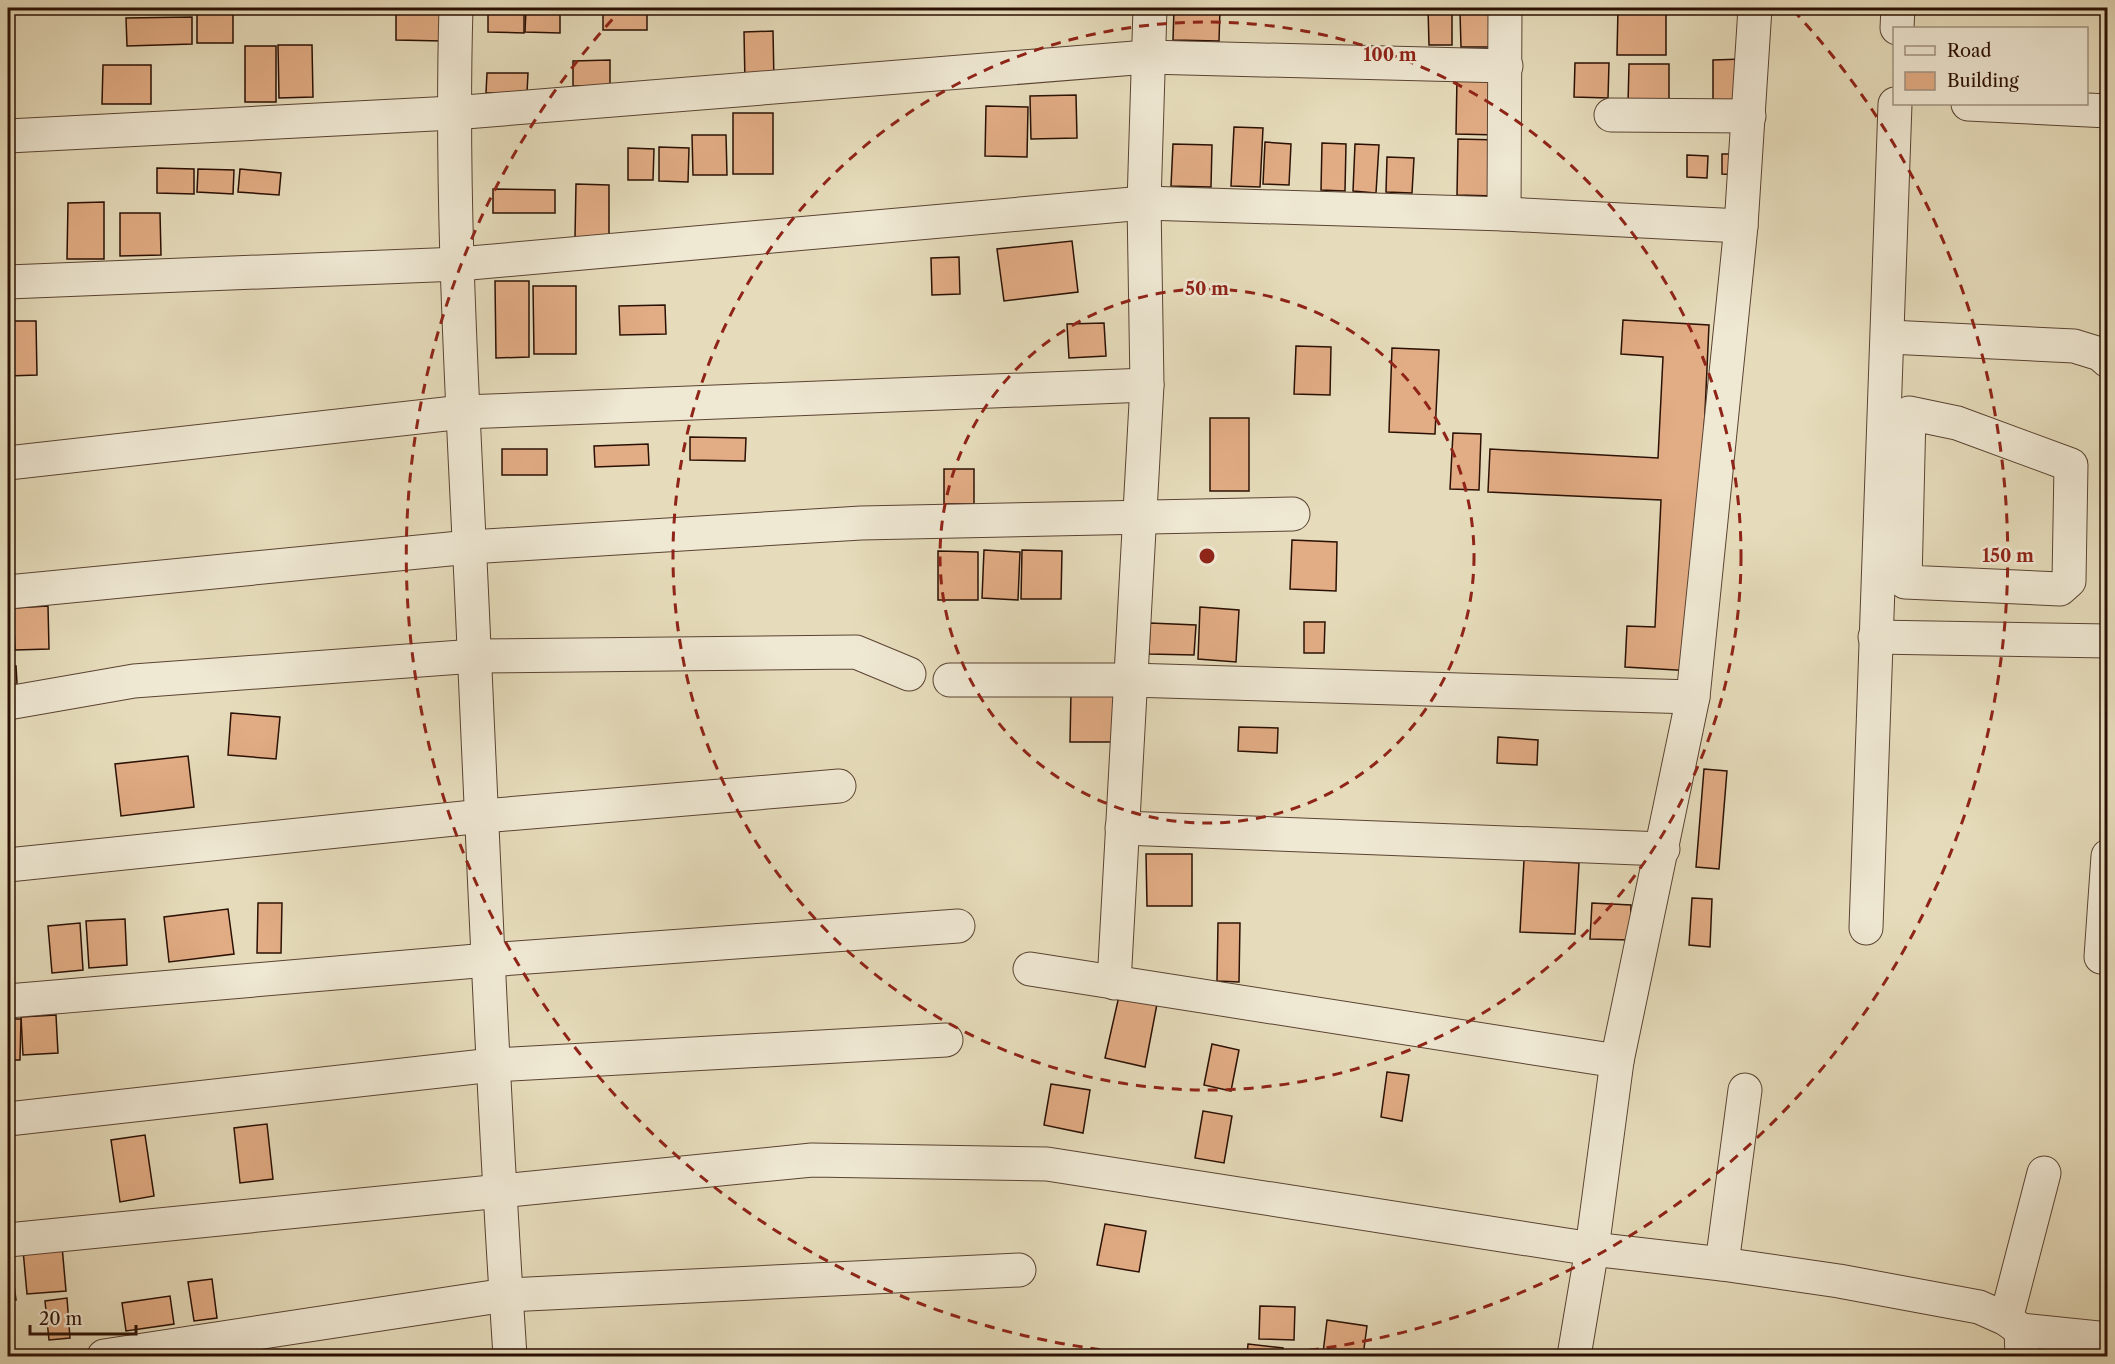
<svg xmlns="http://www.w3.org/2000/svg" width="2115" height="1364" font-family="'Libre Caslon Text',serif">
	<rect width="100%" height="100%" fill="#e6dcbb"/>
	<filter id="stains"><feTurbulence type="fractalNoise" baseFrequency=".00333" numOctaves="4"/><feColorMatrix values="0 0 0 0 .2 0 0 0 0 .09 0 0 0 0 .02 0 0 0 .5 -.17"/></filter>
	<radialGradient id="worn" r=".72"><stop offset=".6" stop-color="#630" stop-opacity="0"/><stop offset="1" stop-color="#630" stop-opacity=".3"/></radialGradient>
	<!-- building -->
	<g fill="#e2ac84" stroke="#2b1004" stroke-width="1.5">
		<path d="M 396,8 L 443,8 L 443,41 L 396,40 Z"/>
		<path d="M 488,8 L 524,8 L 524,33 L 488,32 Z"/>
		<path d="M 526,8 L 560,8 L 560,33 L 525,32 Z"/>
		<rect x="603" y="8" width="44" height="22"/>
		<path d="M 1428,8 L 1452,8 L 1452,45 L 1429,45 Z"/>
		<path d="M 1618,8 L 1666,8 L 1666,55 L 1617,55 Z"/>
		<path d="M 1174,9 L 1220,10 L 1219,41 L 1173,40 Z"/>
		<path d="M 197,12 L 233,13 L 233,43 L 197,43 Z"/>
		<path d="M 1460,13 L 1496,13 L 1497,47 L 1461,47 Z"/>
		<path d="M 192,17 L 192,44 L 127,46 L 126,18 Z"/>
		<path d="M 773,31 L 774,82 L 745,83 L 744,32 Z"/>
		<path d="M 278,45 L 312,45 L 313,97 L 279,98 Z"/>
		<rect x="245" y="46" width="31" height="56"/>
		<path d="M 1743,59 L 1744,102 L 1713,102 L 1713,60 Z"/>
		<path d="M 610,60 L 610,86 L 573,86 L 573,61 Z"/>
		<path d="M 1575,63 L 1609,63 L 1608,98 L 1574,97 Z"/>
		<path d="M 1629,64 L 1669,64 L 1669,105 L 1628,104 Z"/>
		<path d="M 103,65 L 151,65 L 151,104 L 102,104 Z"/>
		<path d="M 487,73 L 528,73 L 527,93 L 486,93 Z"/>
		<path d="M 1457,77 L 1499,78 L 1498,135 L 1456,134 Z"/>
		<path d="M 1076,95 L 1077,138 L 1031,139 L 1030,96 Z"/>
		<path d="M 986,106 L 1028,107 L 1027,157 L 985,156 Z"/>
		<rect x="733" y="113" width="40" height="61"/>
		<path d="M 1234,127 L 1263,128 L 1260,187 L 1231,186 Z"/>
		<path d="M 692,135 L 726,135 L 727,175 L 693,175 Z"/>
		<path d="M 1458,139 L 1498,140 L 1496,196 L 1457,195 Z"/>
		<path d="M 1265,142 L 1291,144 L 1289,185 L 1263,184 Z"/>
		<path d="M 1322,143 L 1346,144 L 1345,191 L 1321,190 Z"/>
		<path d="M 1173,144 L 1212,145 L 1211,187 L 1171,186 Z"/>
		<path d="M 1355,144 L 1379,145 L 1376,193 L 1353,191 Z"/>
		<path d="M 659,147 L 689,148 L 688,182 L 659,181 Z"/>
		<path d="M 628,148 L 654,149 L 653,180 L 628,180 Z"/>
		<path d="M 1722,154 L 1744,154 L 1744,175 L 1722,174 Z"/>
		<path d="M 1687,155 L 1708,156 L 1707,178 L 1687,177 Z"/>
		<path d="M 1387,157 L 1414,158 L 1412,193 L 1386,192 Z"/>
		<path d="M 157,168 L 194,169 L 194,194 L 157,193 Z"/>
		<path d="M 198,169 L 234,170 L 233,194 L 197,192 Z"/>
		<path d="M 240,169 L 281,173 L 279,195 L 238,192 Z"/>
		<path d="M 576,184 L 609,185 L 609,237 L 575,237 Z"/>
		<path d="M 493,189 L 555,190 L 555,213 L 493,213 Z"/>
		<path d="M 104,202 L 104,259 L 67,259 L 68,203 Z"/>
		<path d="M 120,213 L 160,213 L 161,255 L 120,256 Z"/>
		<path d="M 1072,241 L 1078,292 L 1004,301 L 997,249 Z"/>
		<path d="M 959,257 L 960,294 L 932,295 L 931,258 Z"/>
		<path d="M 495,281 L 529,281 L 529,357 L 496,358 Z"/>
		<path d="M 533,286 L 576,286 L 576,354 L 534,354 Z"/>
		<path d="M 665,305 L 666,334 L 620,335 L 619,306 Z"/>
		<path d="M 1623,320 L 1709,325 L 1693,671 L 1625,667 L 1627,626 L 1655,627 L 1661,500 L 1488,492 L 1490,449 L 1658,458 L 1663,357 L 1621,354 Z"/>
		<path d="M 8,321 L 36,321 L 37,375 L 8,376 Z"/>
		<path d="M 1104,323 L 1106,356 L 1069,358 L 1067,324 Z"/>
		<path d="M 1296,346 L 1331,347 L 1330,395 L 1294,394 Z"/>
		<path d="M 1392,348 L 1439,350 L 1435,434 L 1389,432 Z"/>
		<rect x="1210" y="418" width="39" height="73"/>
		<path d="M 1453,433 L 1481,434 L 1479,490 L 1450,489 Z"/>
		<path d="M 690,437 L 746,438 L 745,461 L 690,460 Z"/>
		<path d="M 648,444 L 649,465 L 595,467 L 594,446 Z"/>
		<rect x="502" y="449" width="45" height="26"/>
		<rect x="944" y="469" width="30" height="35"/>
		<path d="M 1292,540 L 1337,542 L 1336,591 L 1290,589 Z"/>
		<path d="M 984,550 L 1020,552 L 1018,600 L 982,598 Z"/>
		<path d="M 1022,550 L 1062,551 L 1061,599 L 1021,599 Z"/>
		<path d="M 938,551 L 978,552 L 978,600 L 938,600 Z"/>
		<path d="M 48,606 L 49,649 L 15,650 L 13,608 Z"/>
		<path d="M 1200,607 L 1239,610 L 1236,662 L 1198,659 Z"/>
		<path d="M 1304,622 L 1325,622 L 1324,653 L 1304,653 Z"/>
		<path d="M 1150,623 L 1196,625 L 1194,655 L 1149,654 Z"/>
		<path d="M 8,666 L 16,666 L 18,701 L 8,701 Z"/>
		<path d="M 1071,692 L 1121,692 L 1120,742 L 1070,742 Z"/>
		<path d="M 231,713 L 280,717 L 276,759 L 228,755 Z"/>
		<path d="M 1239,727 L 1278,728 L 1277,753 L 1238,751 Z"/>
		<path d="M 1498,737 L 1538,740 L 1537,765 L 1497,763 Z"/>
		<path d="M 188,756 L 194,807 L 121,816 L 115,764 Z"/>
		<path d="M 1704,769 L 1727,771 L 1719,869 L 1696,867 Z"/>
		<path d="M 1146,854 L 1192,854 L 1192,906 L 1147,906 Z"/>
		<path d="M 1524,860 L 1579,863 L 1575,934 L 1520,932 Z"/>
		<path d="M 1692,898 L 1712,899 L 1710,947 L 1689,945 Z"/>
		<path d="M 258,903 L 282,903 L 281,953 L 257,953 Z"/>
		<path d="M 1592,903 L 1631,905 L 1630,940 L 1590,939 Z"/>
		<path d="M 228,909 L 234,954 L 169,962 L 164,917 Z"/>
		<path d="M 125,919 L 127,965 L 89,968 L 86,921 Z"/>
		<path d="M 80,923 L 83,970 L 52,973 L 48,926 Z"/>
		<path d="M 1218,923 L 1240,923 L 1239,982 L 1217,981 Z"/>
		<path d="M 8,931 L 12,978 L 8,978 Z"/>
		<path d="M 1119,996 L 1157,1004 L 1145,1067 L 1105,1058 Z"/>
		<path d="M 56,1015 L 58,1053 L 23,1055 L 21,1017 Z"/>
		<path d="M 8,1019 L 21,1019 L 20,1060 L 8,1060 Z"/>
		<path d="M 1212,1044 L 1239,1050 L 1231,1091 L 1204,1085 Z"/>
		<path d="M 1387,1072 L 1409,1075 L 1402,1121 L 1381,1117 Z"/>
		<path d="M 1051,1084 L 1090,1090 L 1083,1133 L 1044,1125 Z"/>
		<path d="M 1203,1111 L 1232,1116 L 1224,1163 L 1195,1158 Z"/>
		<path d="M 267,1124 L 273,1179 L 240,1183 L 234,1128 Z"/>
		<path d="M 145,1135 L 154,1196 L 120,1202 L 111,1140 Z"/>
		<path d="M 1105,1224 L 1146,1231 L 1139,1272 L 1097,1265 Z"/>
		<path d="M 62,1246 L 66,1291 L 27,1294 L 23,1250 Z"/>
		<path d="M 8,1277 L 13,1277 L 16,1300 L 8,1300 Z"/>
		<path d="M 212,1279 L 217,1318 L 194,1321 L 188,1282 Z"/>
		<path d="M 170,1296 L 174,1324 L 126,1331 L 122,1303 Z"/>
		<path d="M 67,1298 L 70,1338 L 49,1340 L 45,1301 Z"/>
		<path d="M 1260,1306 L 1295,1307 L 1294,1340 L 1259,1339 Z"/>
		<path d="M 1327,1320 L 1367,1326 L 1363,1356 L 1323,1353 Z"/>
		<path d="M 1248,1344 L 1283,1348 L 1282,1356 L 1247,1356 Z"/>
	</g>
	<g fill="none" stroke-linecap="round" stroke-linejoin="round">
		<defs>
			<g id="minor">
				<path d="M 456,8 C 450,213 464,419 473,625 C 484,869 494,1113 510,1356"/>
				<path d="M 1897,28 L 1898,8"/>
				<path d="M 1968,104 L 2108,111"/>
				<path d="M 1611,115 L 1749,116"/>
				<path d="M 8,136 L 453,113 L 1147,57 L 1506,66"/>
				<path d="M 1504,214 L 1505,8"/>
				<path d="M 8,282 L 459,264 L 1144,203 L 1504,214 L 1741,226"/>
				<path d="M 1889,337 L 2074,346 L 2100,354 L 2108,361"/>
				<path d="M 1909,413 L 1957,423 L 2071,465 L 2069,581 L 2060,589 L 1905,582 Z"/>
				<path d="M 8,463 L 463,412 L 1147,385"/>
				<path d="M 8,592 L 470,547 L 861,523 L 1293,514"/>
				<path d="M 1875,637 L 2108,641"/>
				<path d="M 950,680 L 1130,680 L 1693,697"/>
				<path d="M 8,703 L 134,681 L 475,656 L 856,652 L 909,674"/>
				<path d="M 1122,828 L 1663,849"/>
				<path d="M 8,865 L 483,816 L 839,786"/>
				<path d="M 1866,928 L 1895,104"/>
				<path d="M 2101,957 L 2108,856"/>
				<path d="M 1030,969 L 1617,1061"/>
				<path d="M 1114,983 L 1147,385 L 1144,203 L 1150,8"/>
				<path d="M 8,1001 L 488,960 L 958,926"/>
				<path d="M 8,1119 L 493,1065 L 946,1040"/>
				<path d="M 8,1240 L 812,1160 L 1047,1164 L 1592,1249 L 1722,1264 L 1839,1281 L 1979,1307 L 2006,1319 L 2021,1330 L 2022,1356"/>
				<path d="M 1722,1264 L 1745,1090"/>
				<path d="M 2006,1319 L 2044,1173"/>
				<path d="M 2021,1330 L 2108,1339"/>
				<path d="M 104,1356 L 506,1295 L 1019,1270"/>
				<path d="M 1574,1356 L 1592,1249 L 1617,1061 L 1693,697 L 1741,226 L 1755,8"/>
			</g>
		</defs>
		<!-- minor casing -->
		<use href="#minor" stroke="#5a4332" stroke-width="35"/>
		<!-- minor -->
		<use href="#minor" stroke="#efe8d3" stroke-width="33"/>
	</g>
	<!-- distance rings -->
	<g fill="none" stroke="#8f2418" stroke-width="3" stroke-dasharray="10 8">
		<circle cx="1207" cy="556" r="267"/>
		<circle cx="1207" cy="556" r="534"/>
		<path d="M1172 1356A801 801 0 0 1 621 10M1793 10A801 801 0 0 1 1242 1356"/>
	</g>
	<circle cx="1207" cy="556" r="9" fill="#8f2418" stroke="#efe8d3" stroke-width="3"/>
	<g font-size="18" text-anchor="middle" font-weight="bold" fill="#8f2418" stroke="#efe8d3" stroke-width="5" stroke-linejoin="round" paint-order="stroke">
		<text x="1390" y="61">100 m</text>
		<text x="1207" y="295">50 m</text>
		<text x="2008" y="562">150 m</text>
	</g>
	<!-- margin -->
	<rect width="2115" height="1364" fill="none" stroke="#e6dcbb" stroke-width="30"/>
	<rect x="9" y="9" width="2097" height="1346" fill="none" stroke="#2b1004" stroke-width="3"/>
	<rect x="15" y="15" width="2085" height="1334" fill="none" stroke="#2b1004" stroke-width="1.5"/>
	<!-- legend -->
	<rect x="1893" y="27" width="195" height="78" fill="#efe8d3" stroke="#a19280" stroke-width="1.5"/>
	<rect x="1905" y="46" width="30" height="9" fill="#efe8d3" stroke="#a19280" stroke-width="1.5"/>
	<text x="1947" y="57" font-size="18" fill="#2b1004">Road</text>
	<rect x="1905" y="72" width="30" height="18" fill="#e2ac84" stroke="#a19280" stroke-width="1.5"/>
	<text x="1947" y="87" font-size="18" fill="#2b1004">Building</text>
	<!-- scale -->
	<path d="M30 1325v9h106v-9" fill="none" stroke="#2b1004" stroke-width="3"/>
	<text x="39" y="1325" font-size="18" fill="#2b1004" stroke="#efe8d3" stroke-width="4.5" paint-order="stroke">20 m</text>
	<rect width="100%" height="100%" filter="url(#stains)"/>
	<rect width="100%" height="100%" fill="url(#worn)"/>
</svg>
